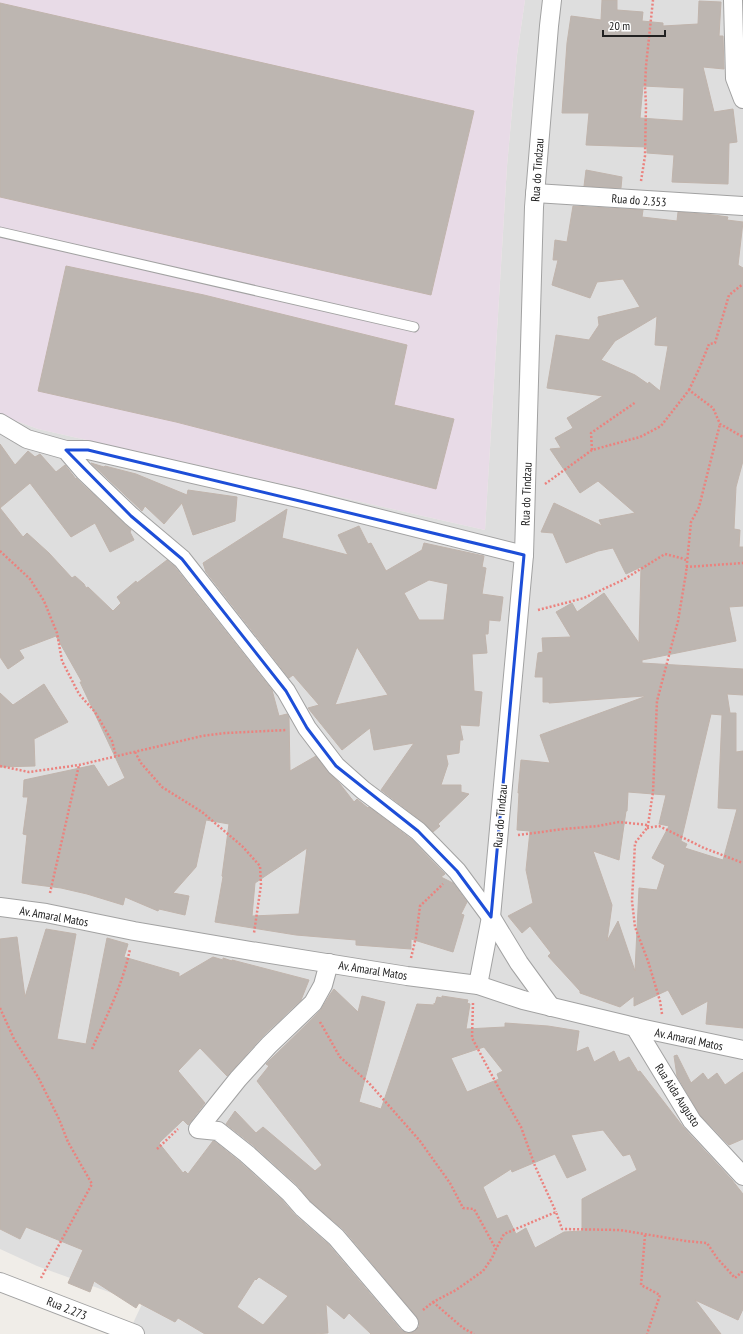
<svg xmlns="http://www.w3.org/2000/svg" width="743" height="1334" font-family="'PT Sans Narrow',sans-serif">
	<rect width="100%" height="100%" fill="#f0ede8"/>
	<!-- residential -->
	<path fill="#dedede" d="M 525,0 L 743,0 L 743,1334 L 128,1334 L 142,1304 L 37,1266 L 0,1249 L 0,415 L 38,429 L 485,530 L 507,166 L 517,55 Z"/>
	<!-- industrial -->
	<path fill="#e8dbe7" d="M 0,0 L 525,0 L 517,55 L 507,166 L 485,530 L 38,429 L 0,415 Z"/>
	<!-- building -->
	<g fill="#bdb6b1" stroke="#c0b4ac" fill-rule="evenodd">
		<path d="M 602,0 L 617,0 L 617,10 L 643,12 L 642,21 L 663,23 L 663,26 L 698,24 L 699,1 L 721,2 L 719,36 L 723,36 L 724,69 L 703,67 L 714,112 L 733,109 L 737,142 L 729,143 L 728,184 L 672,182 L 674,155 L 647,153 L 647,147 L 586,145 L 589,113 L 562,113 L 567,43 L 571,16 L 601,20 ZM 643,86 L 684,88 L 683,121 L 640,118 Z"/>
		<path d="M 0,3 L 474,111 L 431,295 L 0,197 Z"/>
		<path d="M 586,170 L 622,177 L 621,188 L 584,186 Z"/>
		<path d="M 573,206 L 643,210 L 642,217 L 677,221 L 678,212 L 714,215 L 728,217 L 727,220 L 743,222 L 738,265 L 743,268 L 743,461 L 736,487 L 734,529 L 740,530 L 739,547 L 743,547 L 743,606 L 729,607 L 736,641 L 642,660 L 642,663 L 743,669 L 743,695 L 727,694 L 730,713 L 736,713 L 736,752 L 743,751 L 743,1028 L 706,1024 L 708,1001 L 682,1015 L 668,990 L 634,1006 L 634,996 L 620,1007 L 580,993 L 580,991 L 548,956 L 551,953 L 530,926 L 522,933 L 508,916 L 533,903 L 526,870 L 530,831 L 517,830 L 519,793 L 518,793 L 521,760 L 550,763 L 540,735 L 644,697 L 644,696 L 549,703 L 549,702 L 543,702 L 543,677 L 535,677 L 538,653 L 543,652 L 542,638 L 571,637 L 556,612 L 572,603 L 577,612 L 604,593 L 639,643 L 641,567 L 626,574 L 613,548 L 598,551 L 566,563 L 553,533 L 541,532 L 554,503 L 602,526 L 599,520 L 635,513 L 598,481 L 580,493 L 550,449 L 561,448 L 555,438 L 573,428 L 567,418 L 603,396 L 547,388 L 556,335 L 589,340 L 599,325 L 598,317 L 640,307 L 623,279 L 597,282 L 590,298 L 552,285 L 558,260 L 553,260 L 555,240 L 567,242 ZM 657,316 L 655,345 L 668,346 L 660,391 L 649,382 L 648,384 L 635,375 L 601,360 L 615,341 ZM 711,714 L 722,715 L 718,808 L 737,809 L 723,860 L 685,848 L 687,844 L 681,841 ZM 628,792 L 666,795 L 659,824 L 669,826 L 652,858 L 665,865 L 657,890 L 639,888 L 635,971 L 618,921 L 607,941 L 612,905 L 593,851 L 619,860 L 626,811 L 627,811 Z"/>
		<path d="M 66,266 L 204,295 L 407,345 L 394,405 L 454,419 L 436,489 L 176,422 L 38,391 Z"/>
		<path d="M 0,444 L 15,465 L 28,451 L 35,457 L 40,454 L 56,472 L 65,465 L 76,479 L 76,478 L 131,530 L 130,532 L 134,540 L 110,552 L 95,523 L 71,537 L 30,483 L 0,508 Z"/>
		<path d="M 91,463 L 104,467 L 105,466 L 136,474 L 187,495 L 188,490 L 237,497 L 235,521 L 193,535 L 182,503 L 164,524 L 145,506 L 142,511 Z"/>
		<path d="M 0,508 L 23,537 L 27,533 L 49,553 L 72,578 L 75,576 L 84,584 L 86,588 L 88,587 L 113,611 L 121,603 L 117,597 L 136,581 L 137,583 L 167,560 L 174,566 L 272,690 L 279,716 L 287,714 L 289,717 L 290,771 L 316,756 L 328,772 L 340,784 L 354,802 L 357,799 L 368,808 L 369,807 L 411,839 L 445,874 L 441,877 L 453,883 L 467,902 L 461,914 L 464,915 L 453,952 L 411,939 L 411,949 L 356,945 L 356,940 L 296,935 L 215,922 L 223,877 L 222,876 L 229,824 L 206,820 L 196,867 L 173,893 L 189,896 L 185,915 L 159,909 L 158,911 L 125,897 L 123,905 L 87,894 L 61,888 L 22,883 L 27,835 L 23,834 L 28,797 L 23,797 L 24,780 L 94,765 L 108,787 L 125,778 L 80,682 L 82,682 L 56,636 L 19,650 L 24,658 L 8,669 L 0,657 ZM 307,848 L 299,914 L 252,916 L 255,883 Z"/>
		<path d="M 287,509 L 282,538 L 348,555 L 338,535 L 359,526 L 368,544 L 371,543 L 386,571 L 422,550 L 424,543 L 484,556 L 482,567 L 486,568 L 482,594 L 503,597 L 500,621 L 489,620 L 488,634 L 485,634 L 487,653 L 472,654 L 474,691 L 482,692 L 479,726 L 460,725 L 463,740 L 460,740 L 459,753 L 446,755 L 448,764 L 441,785 L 461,785 L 461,792 L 469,794 L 438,824 L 440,826 L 433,832 L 424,823 L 381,790 L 414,743 L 374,750 L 370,728 L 342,750 L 308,708 L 319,705 L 293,675 L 289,678 L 206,572 L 203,563 ZM 429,580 L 448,584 L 444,620 L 419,620 L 404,593 ZM 357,647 L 388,695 L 335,705 L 337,700 Z"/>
		<path d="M 44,684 L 68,722 L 34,739 L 35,766 L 0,767 L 0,693 L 13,705 Z"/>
		<path d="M 46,929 L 76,934 L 57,1039 L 86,1044 L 107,938 L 128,944 L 124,957 L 179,973 L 179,977 L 213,957 L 223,960 L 223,958 L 232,961 L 232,960 L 309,980 L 301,1000 L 262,1037 L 227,1076 L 200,1048 L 178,1071 L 205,1103 L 188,1125 L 183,1120 L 159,1143 L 183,1173 L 185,1171 L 188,1174 L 213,1141 L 214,1141 L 240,1162 L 282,1200 L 296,1216 L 328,1244 L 401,1330 L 406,1333 L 410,1333 L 415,1331 L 419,1327 L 419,1322 L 417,1317 L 344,1230 L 310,1201 L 297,1185 L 254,1146 L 226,1124 L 235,1111 L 256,1133 L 263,1127 L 315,1171 L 322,1165 L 257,1081 L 269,1066 L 266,1064 L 320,1011 L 331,993 L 334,989 L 358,1012 L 362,996 L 385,1002 L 359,1102 L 381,1109 L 417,1004 L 434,1005 L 434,1003 L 435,1004 L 437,997 L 442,998 L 442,996 L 468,1000 L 467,1003 L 470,1004 L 466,1029 L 505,1027 L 505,1023 L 548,1026 L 579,1031 L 576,1052 L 588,1047 L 594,1062 L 614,1051 L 619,1062 L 629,1057 L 638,1072 L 640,1071 L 684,1128 L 732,1180 L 743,1194 L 743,1309 L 738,1320 L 695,1300 L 721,1334 L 371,1334 L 349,1313 L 344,1319 L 326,1304 L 328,1333 L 315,1334 L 205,1334 L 178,1318 L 175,1322 L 139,1303 L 136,1308 L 94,1281 L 90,1292 L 68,1283 L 83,1250 L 26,1227 L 20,1239 L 0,1229 L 0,939 L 17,937 L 25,997 ZM 484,1047 L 503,1071 L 497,1074 L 499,1079 L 467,1092 L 451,1058 ZM 603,1130 L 623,1156 L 630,1154 L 637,1170 L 582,1199 L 582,1231 L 564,1232 L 535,1248 L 526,1228 L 516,1234 L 507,1215 L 497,1219 L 483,1187 L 511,1169 L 512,1172 L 555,1154 L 567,1178 L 586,1170 L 571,1135 ZM 259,1277 L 288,1296 L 263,1325 L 237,1307 L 255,1279 L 256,1280 Z"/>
		<path d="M 677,1055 L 691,1083 L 703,1073 L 708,1080 L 717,1073 L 725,1085 L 743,1072 L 743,1139 L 729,1145 L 700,1115 L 677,1076 L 674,1056 Z"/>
	</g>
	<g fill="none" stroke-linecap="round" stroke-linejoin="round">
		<defs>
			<path id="lane" d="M 0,232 L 414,327"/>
			<g id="street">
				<path d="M 733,0 L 735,78 L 743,99"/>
				<path d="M 535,193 L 743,206"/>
				<path d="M 0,423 L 27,439 L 66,450 L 84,471 L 131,516 L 182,559 L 286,691 L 307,728 L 336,766 L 363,790 L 418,831 L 457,871 L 491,917 L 519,963 L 551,1007"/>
				<path d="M 66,450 L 88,450 L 302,499 L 524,555"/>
				<path d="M 0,907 L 46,913 L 134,931 L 251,951 L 407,976 L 478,985 L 523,1000 L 635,1027 L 743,1050"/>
				<path d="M 329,963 L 323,985 L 313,1003 L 269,1045 L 238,1079 L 198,1129 L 218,1131 L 247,1154 L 290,1193 L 303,1208 L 336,1237 L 409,1323"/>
				<path d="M 478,985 L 491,917 L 524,555 L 534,207 L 549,26 L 552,0"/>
				<path d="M 635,1027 L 692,1121 L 743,1176"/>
				<path d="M 0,1282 L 135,1334"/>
			</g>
		</defs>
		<!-- lane casing -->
		<use href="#lane" stroke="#a2a2a2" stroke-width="11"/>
		<!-- street casing -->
		<use href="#street" stroke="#a2a2a2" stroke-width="20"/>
		<!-- path -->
		<g stroke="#eb827e" stroke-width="2.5" stroke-dasharray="2 2" stroke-linecap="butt">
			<path d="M 641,181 L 645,156 L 646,105 L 645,86 L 646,66 L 653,0"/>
			<path d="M 689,390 L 699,369 L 709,344 L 715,343 L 729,295 L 743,284"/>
			<path d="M 592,450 L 591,433 L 636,402"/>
			<path d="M 545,484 L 592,450 L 640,437 L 661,426 L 689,390 L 713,408 L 720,424 L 743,437"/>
			<path d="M 0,551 L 30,579 L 44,601 L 57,633 L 62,661 L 79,694 L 95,712 L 112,741 L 116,756"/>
			<path d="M 686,567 L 743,563"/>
			<path d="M 538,610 L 584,598 L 623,580 L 665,554 L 681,558 L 686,560"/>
			<path d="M 135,752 L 141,763 L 162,787 L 202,812 L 242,846 L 260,866 L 261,885 L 254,933"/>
			<path d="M 0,766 L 29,772 L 79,765 L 202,736 L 226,733 L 287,730"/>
			<path d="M 647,828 L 659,826 L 704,848 L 743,863"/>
			<path d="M 518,835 L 564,829 L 598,826 L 619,822 L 648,825"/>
			<path d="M 50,893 L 79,765"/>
			<path d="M 411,958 L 416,937 L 420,906 L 443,884"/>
			<path d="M 473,1003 L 472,1038 L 503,1096 L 521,1127 L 535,1166 L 556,1212"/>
			<path d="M 0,1008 L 14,1039 L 38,1077 L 59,1119 L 68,1142 L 92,1184 L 41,1278"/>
			<path d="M 662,1014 L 660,1001 L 648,961 L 635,927 L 632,901 L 635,843 L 647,828 L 648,825 L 653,792 L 657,701 L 678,621 L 686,573 L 691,522 L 699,507 L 720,424"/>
			<path d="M 320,1022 L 340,1057 L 369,1083 L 420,1141 L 450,1183 L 463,1208 L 474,1209 L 496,1249"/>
			<path d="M 92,1049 C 106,1017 123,984 130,949"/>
			<path d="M 157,1149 L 178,1129"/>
			<path d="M 645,1235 L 641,1285 L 660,1295 L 647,1334"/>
			<path d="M 433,1302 L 463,1328 L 474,1334"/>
			<path d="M 423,1310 L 433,1302 L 456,1290 L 483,1271 L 492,1258 L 496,1249 L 504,1234 L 556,1212 L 562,1229 L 620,1230 L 686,1241 L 707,1243 L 717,1258 L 735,1278 L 743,1271"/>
		</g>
		<!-- lane -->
		<use href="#lane" stroke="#fff" stroke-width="9"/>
		<!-- street -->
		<use href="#street" stroke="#fff" stroke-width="18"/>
	</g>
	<!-- marked area -->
	<path fill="none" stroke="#1d4ed8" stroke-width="3" stroke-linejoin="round" d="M 66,450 L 88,450 L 524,555 L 491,917 L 457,871 L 418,831 L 336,766 L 307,728 L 286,691 L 182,559 L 131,516 Z"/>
	<g text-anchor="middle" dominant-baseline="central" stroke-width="3" stroke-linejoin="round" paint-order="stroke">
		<!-- street labels -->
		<g font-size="12" fill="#212121" stroke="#fff">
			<text transform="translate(537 170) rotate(-86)">Rua do Tindzau</text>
			<text transform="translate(639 200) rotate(4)">Rua do 2.353</text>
			<text transform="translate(526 494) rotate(-88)">Rua do Tindzau</text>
			<text transform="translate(500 816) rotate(-85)">Rua do Tindzau</text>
			<text transform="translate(54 916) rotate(10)">Av. Amaral Matos</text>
			<text transform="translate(373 970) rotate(9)">Av. Amaral Matos</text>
			<text transform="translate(689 1039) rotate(12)">Av. Amaral Matos</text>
			<text transform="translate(678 1095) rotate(57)">Rua Aida Augusto</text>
			<text transform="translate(67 1308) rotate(22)">Rua 2.273</text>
		</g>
	</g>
	<!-- scale -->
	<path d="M603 30v6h62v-6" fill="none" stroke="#212121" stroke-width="2"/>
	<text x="609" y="30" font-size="12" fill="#212121" stroke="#ffffff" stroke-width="3" paint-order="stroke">20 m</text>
</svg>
